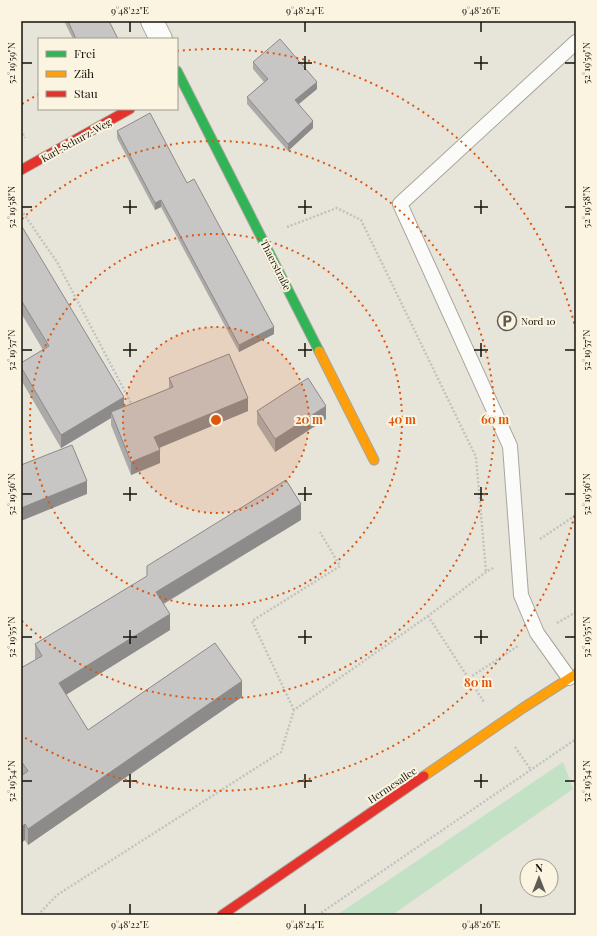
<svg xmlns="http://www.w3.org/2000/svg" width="597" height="936" font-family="'Playfair Display',serif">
	<rect width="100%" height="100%" fill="#e7e4d9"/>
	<!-- green -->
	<path fill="#c3e1c4" d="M 563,762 L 573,789 L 392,915 L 337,915 Z"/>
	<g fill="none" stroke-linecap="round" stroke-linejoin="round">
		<defs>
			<path id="lane" d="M 569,678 L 537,633 L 521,595 L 510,446 L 400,204 L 576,42"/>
			<path id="street" d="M 152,21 L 161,39"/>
			<path id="fast" d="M 177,71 L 319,351"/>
			<g id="slow">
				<path d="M 319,351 L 374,460"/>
				<path d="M 424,776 L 523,708 L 576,674"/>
			</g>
			<g id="jam">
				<path d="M 21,170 L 130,109"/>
				<path d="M 222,915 L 424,776"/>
			</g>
		</defs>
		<!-- lane casing -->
		<use href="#lane" stroke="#a8a59c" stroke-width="16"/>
		<!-- street casing -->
		<use href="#street" stroke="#a8a59c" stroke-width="24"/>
		<!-- fast casing -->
		<use href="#fast" stroke="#a8a59c" stroke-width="11"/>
		<!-- slow casing -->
		<use href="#slow" stroke="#a8a59c" stroke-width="11"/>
		<!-- jam casing -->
		<use href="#jam" stroke="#a8a59c" stroke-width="11"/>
		<!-- path -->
		<g stroke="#c3c3be" stroke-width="2.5" stroke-dasharray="2 2" stroke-linecap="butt">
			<path d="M 21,130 L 25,138"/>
			<path d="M 21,210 L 57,262 L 132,405"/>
			<path d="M 287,227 L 337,208 L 361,220 L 476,457 L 486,572"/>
			<path d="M 540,539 L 576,515"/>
			<path d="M 428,616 L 484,702"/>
			<path d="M 557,623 L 576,612"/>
			<path d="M 469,678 L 518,646"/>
			<path d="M 294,710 L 252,621 L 340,566 L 320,532"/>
			<path d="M 515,747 L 531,770"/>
			<path d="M 38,915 L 57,895 L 281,752 L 294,710 L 428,616 L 486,572 L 495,567"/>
			<path d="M 318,915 L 576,739"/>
		</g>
		<!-- lane -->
		<use href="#lane" stroke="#fbfbf9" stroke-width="14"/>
		<!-- street -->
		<use href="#street" stroke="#fbfbf9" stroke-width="22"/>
		<!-- fast -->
		<use href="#fast" stroke="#30b455" stroke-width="9"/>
		<!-- slow -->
		<use href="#slow" stroke="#ff9f0a" stroke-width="9"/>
		<!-- jam -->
		<use href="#jam" stroke="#e5322d" stroke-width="9"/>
	</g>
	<!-- wall -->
	<g fill="#acaaa9">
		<path d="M 64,21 L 109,21 L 118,39 L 73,39 Z"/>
		<path d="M 253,62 L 317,89 L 299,104 L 313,128 L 288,151 L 247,104 L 247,97 L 264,82 L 253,69 Z"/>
		<path d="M 117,131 L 187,183 L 274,334 L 239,352 L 161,207 L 155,210 L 117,138 Z"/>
		<path d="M 21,225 L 124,407 L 169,389 L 169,378 L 248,411 L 159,448 L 160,463 L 131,475 L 111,425 L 111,418 L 61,448 L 21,380 L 21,363 L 43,350 L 21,313 Z"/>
		<path d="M 257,411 L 326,419 L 275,452 L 257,424 Z"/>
		<path d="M 301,520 L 164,604 L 170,630 L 66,695 L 88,730 L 242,697 L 28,845 L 25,840 L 21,843 L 21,668 L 35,660 L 35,644 Z"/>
	</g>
	<!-- shaded-wall -->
	<g fill="#8c8b8a">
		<path d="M 317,82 L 317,89 L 295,107 L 295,100 Z"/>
		<path d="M 313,121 L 313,128 L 288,151 L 288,144 Z"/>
		<path d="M 161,200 L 161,207 L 155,210 L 155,203 Z"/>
		<path d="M 274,327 L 274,334 L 239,352 L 239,345 Z"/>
		<path d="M 124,397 L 124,410 L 111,412 L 111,418 L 61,448 L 61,435 Z"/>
		<path d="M 248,398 L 248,411 L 154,450 L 154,437 Z"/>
		<path d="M 326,406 L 326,419 L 275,452 L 275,439 Z"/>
		<path d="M 160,450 L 160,463 L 131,475 L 131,462 Z"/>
		<path d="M 87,481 L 87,494 L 21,521 L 21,508 Z"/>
		<path d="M 301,504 L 301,520 L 156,608 L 156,592 Z"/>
		<path d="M 170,614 L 170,630 L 59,699 L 59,683 Z"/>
		<path d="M 242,681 L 242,697 L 28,845 L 28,829 Z"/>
		<path d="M 25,824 L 25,840 L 21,843 L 21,827 Z"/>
	</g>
	<!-- building -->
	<g fill="#c8c6c5" stroke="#8c8b8a">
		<path d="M 68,21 L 109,21 L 118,39 L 76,39 Z"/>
		<path d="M 280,39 L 317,82 L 295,100 L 313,121 L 288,144 L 247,97 L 268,79 L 253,62 Z"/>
		<path d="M 150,113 L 187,183 L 194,179 L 274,327 L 239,345 L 161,200 L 155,203 L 117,131 Z"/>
		<path d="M 21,225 L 124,397 L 61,435 L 21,367 L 21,363 L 49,346 L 21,300 Z"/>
		<path d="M 229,354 L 248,398 L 154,437 L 160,450 L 131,462 L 111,412 L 173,387 L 169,378 Z"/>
		<path d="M 308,378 L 326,406 L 275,439 L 257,411 Z"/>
		<path d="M 72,445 L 87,481 L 21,508 L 21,465 Z"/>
		<path d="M 286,480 L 301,504 L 156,592 L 170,614 L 59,683 L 88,730 L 215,643 L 242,681 L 28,829 L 25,824 L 21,827 L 21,776 L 28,771 L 21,761 L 21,668 L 42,656 L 35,644 L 147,576 L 147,566 Z"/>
	</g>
	<!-- ticks -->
	<path fill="none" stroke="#15130c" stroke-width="1.5" d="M 130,22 L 130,32M 305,22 L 305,32M 481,22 L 481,32M 305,56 L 305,70M 481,56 L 481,70M 22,63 L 32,63M 298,63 L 312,63M 474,63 L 488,63M 565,63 L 575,63M 130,200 L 130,214M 305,200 L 305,214M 481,200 L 481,214M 22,207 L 32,207M 123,207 L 137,207M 298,207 L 312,207M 474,207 L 488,207M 565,207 L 575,207M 130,343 L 130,357M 305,343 L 305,357M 481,343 L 481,357M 22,350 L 32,350M 123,350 L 137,350M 298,350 L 312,350M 474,350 L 488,350M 565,350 L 575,350M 130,487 L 130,501M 305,487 L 305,501M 481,487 L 481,501M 22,494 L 32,494M 123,494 L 137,494M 298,494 L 312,494M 474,494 L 488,494M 565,494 L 575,494M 130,630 L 130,644M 305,630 L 305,644M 481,630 L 481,644M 22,637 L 32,637M 123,637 L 137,637M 298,637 L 312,637M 474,637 L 488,637M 565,637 L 575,637M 130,774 L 130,788M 305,774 L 305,788M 481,774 L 481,788M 22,781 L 32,781M 123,781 L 137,781M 298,781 L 312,781M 474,781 L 488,781M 565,781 L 575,781M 130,904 L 130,914M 305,904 L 305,914M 481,904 L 481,914"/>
	<!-- distance rings -->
	<circle cx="216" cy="420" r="93" fill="#dd560c" fill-opacity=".12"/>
	<g fill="none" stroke="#dd560c" stroke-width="2" stroke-dasharray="2 4">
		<circle cx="216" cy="420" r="93"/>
		<circle cx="216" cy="420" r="186"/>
		<path d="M22 219A279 279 0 1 1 22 621"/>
		<path d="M576 510A371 371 0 0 1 22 736M22 104A371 371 0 0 1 39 94M177 51A371 371 0 0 1 576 330"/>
	</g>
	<!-- icons -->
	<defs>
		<symbol id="parking-ring" viewBox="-11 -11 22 22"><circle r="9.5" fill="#faf4e0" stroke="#5e5c54" stroke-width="1.5"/><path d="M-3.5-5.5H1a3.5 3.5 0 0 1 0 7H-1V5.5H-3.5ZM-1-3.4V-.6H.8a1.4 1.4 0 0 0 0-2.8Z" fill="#5e5c54"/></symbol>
	</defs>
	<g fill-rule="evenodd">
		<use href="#parking-ring" x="496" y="310" width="22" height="22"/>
	</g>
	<g text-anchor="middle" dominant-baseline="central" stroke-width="4" stroke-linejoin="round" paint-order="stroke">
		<!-- street labels -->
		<g font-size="10" fill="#15130c" stroke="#faf4e0">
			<text transform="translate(76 140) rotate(-29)">Karl-Schurz-Weg</text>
			<text transform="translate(276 265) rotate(63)">Thaerstraße</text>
			<text transform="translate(392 785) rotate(-34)">Hermesallee</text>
		</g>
		<!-- poi labels -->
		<g font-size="10" fill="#15130c" stroke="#faf4e0" text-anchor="start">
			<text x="521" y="321">Nord 10</text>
		</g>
	</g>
	<circle cx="216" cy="420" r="6" fill="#dd560c" stroke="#faf4e0" stroke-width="2"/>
	<g font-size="12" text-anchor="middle" font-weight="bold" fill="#dd560c" stroke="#faf4e0" stroke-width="4" stroke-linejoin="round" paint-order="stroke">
		<text x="309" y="424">20 m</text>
		<text x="402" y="424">40 m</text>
		<text x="495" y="424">60 m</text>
		<text x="478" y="687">80 m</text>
	</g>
	<!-- border -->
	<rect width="597" height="936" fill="none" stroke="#faf4e0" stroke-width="44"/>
	<!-- legend -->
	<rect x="38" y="38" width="140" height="72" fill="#faf4e0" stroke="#9e9a8b"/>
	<rect x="46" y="51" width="20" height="6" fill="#30b455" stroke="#9e9a8b"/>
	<text x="74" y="58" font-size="12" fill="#15130c">Frei</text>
	<rect x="46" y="71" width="20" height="6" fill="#ff9f0a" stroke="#9e9a8b"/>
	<text x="74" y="78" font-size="12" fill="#15130c">Zäh</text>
	<rect x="46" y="91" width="20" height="6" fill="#e5322d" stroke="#9e9a8b"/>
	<text x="74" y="98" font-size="12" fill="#15130c">Stau</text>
	<!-- north arrow -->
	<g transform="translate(539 878)"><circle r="19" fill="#faf4e0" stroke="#9e9a8b"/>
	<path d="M0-3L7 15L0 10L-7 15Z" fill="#5e5c54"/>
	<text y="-6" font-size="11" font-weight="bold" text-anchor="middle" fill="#15130c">N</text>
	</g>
	<rect x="22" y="22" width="553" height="892" fill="none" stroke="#15130c" stroke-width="1.5"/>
	<g font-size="10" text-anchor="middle" fill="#15130c">
		<text x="130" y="14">9°48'22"E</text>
		<text x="305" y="14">9°48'24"E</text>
		<text x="481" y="14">9°48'26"E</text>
		<text transform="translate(11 63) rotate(-90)" y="4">52°19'59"N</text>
		<text transform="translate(586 63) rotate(-90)" y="4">52°19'59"N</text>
		<text transform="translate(11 207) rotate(-90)" y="4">52°19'58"N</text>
		<text transform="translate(586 207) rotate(-90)" y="4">52°19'58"N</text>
		<text transform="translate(11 350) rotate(-90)" y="4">52°19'57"N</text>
		<text transform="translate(586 350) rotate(-90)" y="4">52°19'57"N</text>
		<text transform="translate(11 494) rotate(-90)" y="4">52°19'56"N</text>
		<text transform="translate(586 494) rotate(-90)" y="4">52°19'56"N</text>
		<text transform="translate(11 637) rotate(-90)" y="4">52°19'55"N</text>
		<text transform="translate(586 637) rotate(-90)" y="4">52°19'55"N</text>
		<text transform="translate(11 781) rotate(-90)" y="4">52°19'54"N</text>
		<text transform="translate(586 781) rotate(-90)" y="4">52°19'54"N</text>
		<text x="130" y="928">9°48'22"E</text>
		<text x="305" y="928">9°48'24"E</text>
		<text x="481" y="928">9°48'26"E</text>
	</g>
</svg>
